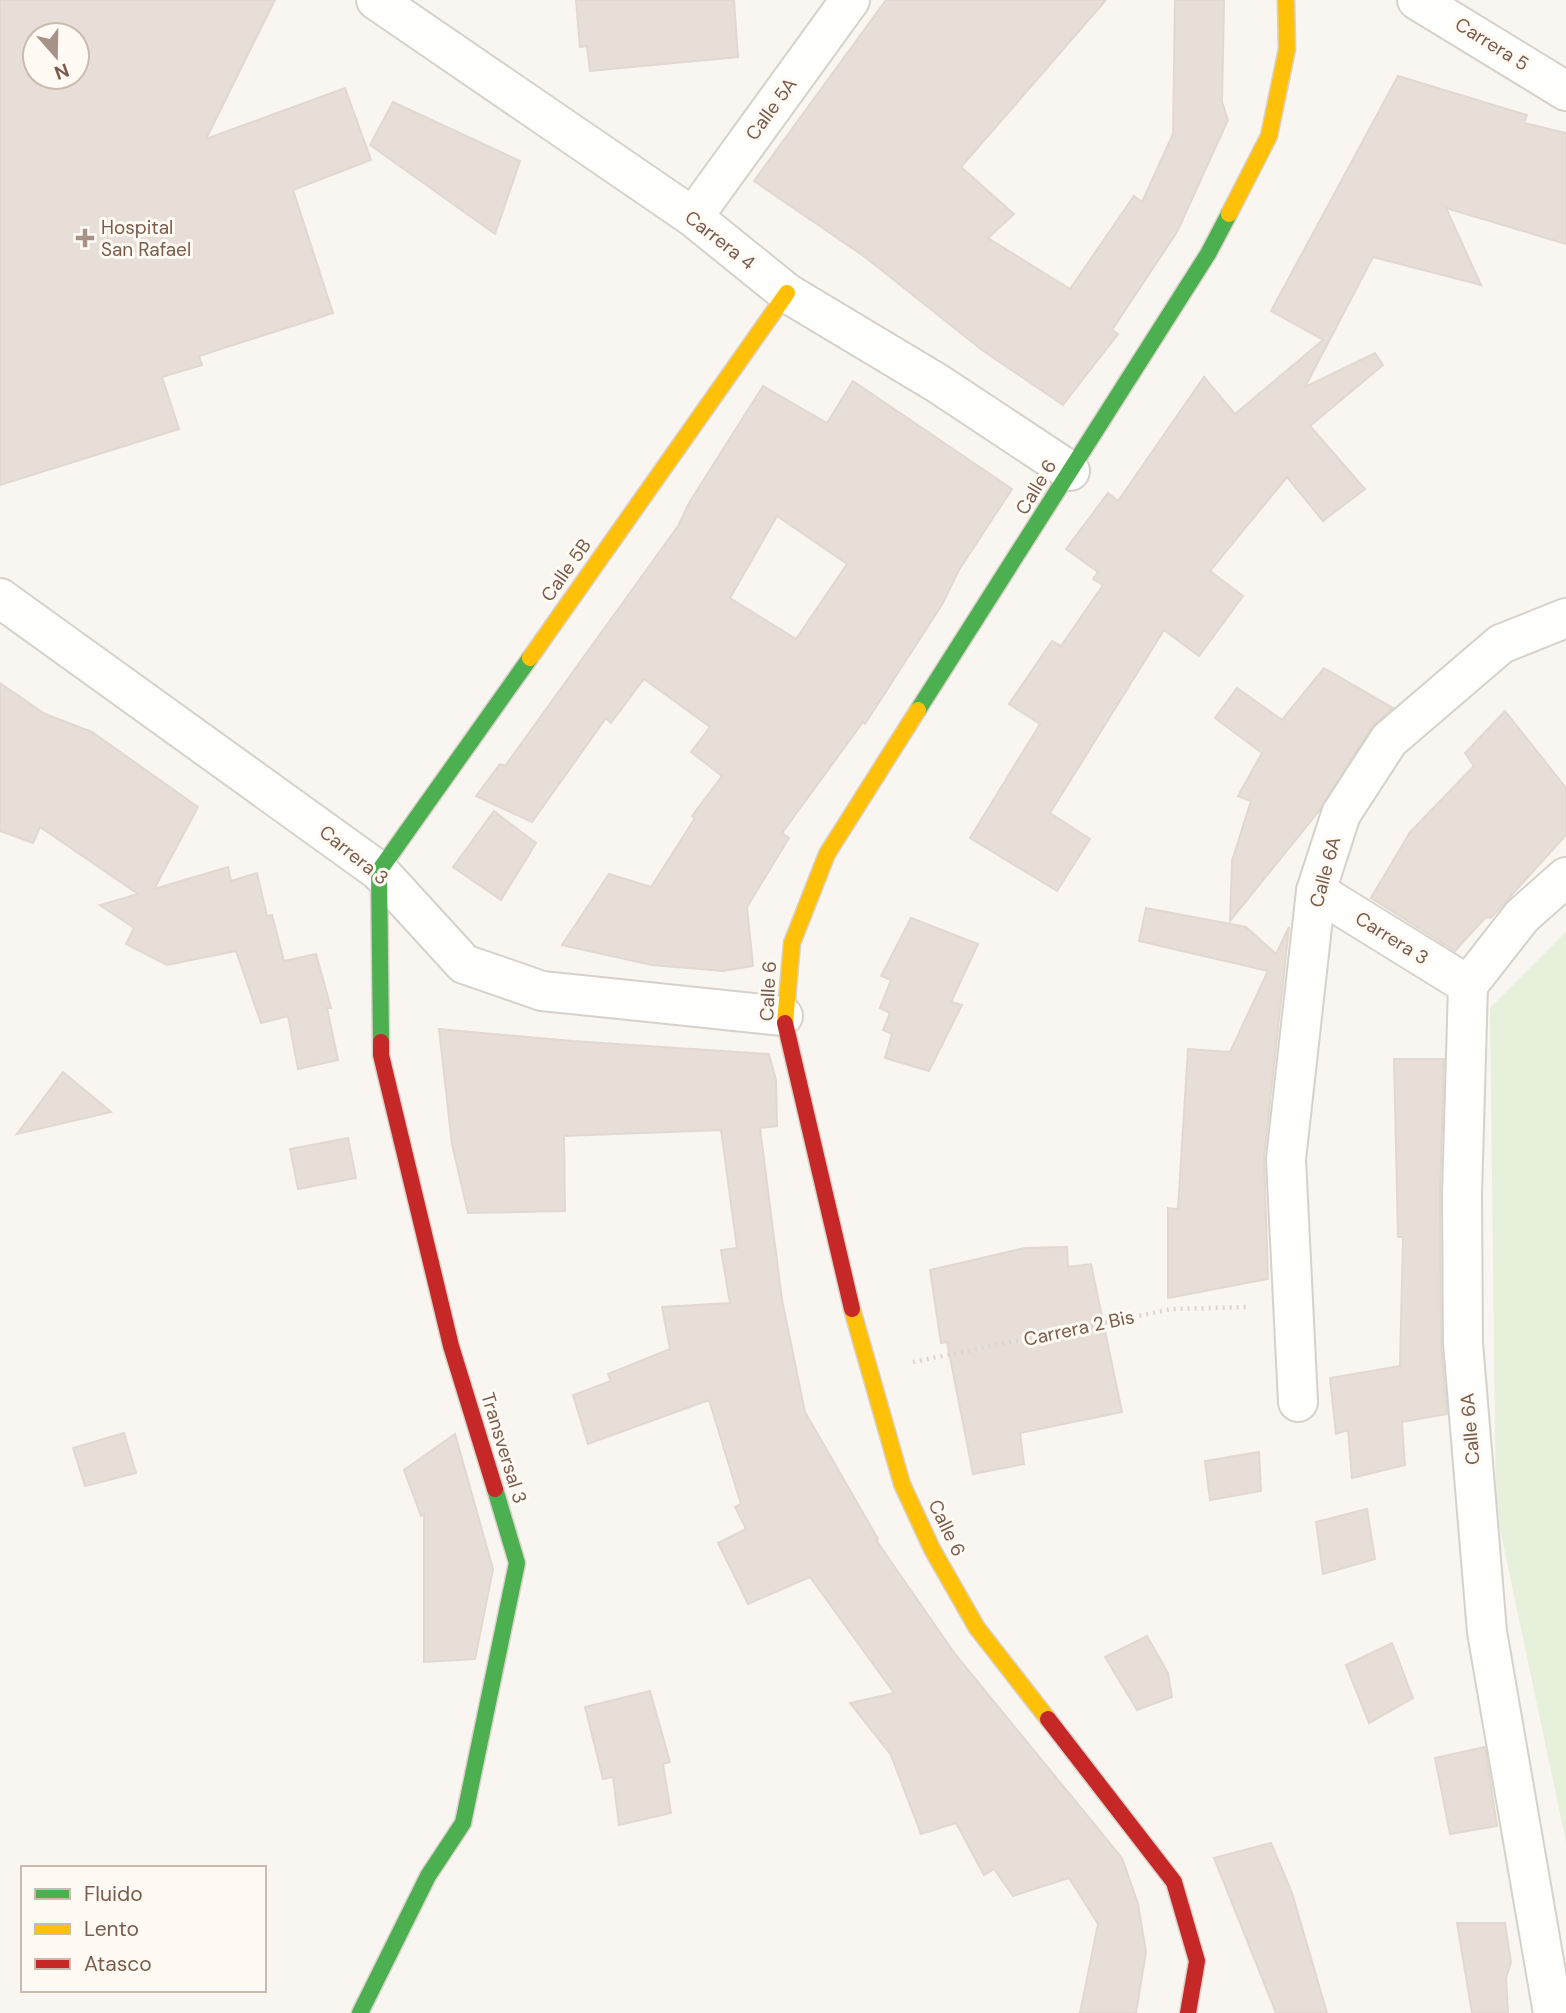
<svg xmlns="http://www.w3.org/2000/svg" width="1566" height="2013" font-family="'DM Sans',sans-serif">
	<rect width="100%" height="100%" fill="#f9f5f0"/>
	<!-- green -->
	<path fill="#e7f0db" d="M 1566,932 L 1566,1842 L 1496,1510 L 1490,1008 Z"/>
	<!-- building -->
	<g fill="#e6ded7" stroke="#e2d8d2" stroke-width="2" fill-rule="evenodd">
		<path d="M 0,0 L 275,0 L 206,139 L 345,88 L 371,160 L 293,190 L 333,313 L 199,356 L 202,365 L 162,377 L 179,429 L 0,485 ZM 35,35 L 77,35 L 77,77 L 35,77 Z"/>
		<path d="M 576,0 L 734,0 L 738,57 L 590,71 L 587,46 L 580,47 Z"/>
		<path d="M 886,0 L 1106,0 L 961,167 L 1014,214 L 988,238 L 1070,289 L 1134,196 L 1142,202 L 1173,134 L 1175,0 L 1224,0 L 1222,102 L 1228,120 L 1177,232 L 1112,330 L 1118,334 L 1063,405 L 982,350 L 865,257 L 754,181 Z"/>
		<path d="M 1398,76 L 1527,115 L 1524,123 L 1566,133 L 1566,244 L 1446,208 L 1481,285 L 1373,257 L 1305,387 L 1375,353 L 1383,365 L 1310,426 L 1365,489 L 1323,521 L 1287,477 L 1210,571 L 1243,596 L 1199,656 L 1164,630 L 1050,813 L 1090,839 L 1057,891 L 970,838 L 1040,724 L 1009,704 L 1052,641 L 1061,646 L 1103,585 L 1093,579 L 1098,572 L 1066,549 L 1108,493 L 1118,501 L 1204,377 L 1235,414 L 1323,340 L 1271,311 Z"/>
		<path d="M 393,102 L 520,161 L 495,234 L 370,145 Z"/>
		<path d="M 853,381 L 1012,489 L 959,570 L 943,603 L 865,724 L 863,722 L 782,833 L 789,838 L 747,907 L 753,966 L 723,971 L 652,965 L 562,945 L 609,874 L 651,887 L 695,818 L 692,816 L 722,776 L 691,752 L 710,727 L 644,679 L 611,723 L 606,718 L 532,822 L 476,796 L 500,764 L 505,766 L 678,526 L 689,503 L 763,386 L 827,423 ZM 777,516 L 847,564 L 796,639 L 730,598 Z"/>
		<path d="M 1324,668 L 1393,708 L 1371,728 L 1319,811 L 1230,921 L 1232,861 L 1251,801 L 1238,796 L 1262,753 L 1215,718 L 1237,688 L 1282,720 Z"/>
		<path d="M 0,683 L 45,714 L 92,732 L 198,807 L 154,889 L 228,867 L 231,881 L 257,873 L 267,916 L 272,915 L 284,961 L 316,954 L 331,1008 L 327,1008 L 338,1060 L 298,1069 L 288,1016 L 261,1023 L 236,951 L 167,965 L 126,944 L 134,928 L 100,905 L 138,894 L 40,827 L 33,843 L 0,831 Z"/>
		<path d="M 1505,711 L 1566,788 L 1566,835 L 1491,918 L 1486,917 L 1455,951 L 1371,898 L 1410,832 L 1474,766 L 1465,753 Z"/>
		<path d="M 494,811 L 536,843 L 501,900 L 453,867 Z"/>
		<path d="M 1146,908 L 1246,927 L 1276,954 L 1289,927 L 1264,1157 L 1268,1279 L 1168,1298 L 1168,1208 L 1178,1209 L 1188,1049 L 1230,1052 L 1268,971 L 1139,941 Z"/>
		<path d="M 911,918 L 978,944 L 951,1002 L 962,1005 L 929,1071 L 885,1058 L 892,1034 L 883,1030 L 890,1013 L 880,1008 L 891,980 L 881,976 Z"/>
		<path d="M 439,1029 L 572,1041 L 769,1054 L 776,1080 L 777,1126 L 760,1128 L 782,1300 L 805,1412 L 878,1539 L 876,1540 L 955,1654 L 1122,1858 L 1138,1904 L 1146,1952 L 1136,2013 L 1080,2013 L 1098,1924 L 1069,1878 L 1013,1896 L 994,1869 L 984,1875 L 956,1823 L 921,1834 L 891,1755 L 850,1703 L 894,1693 L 810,1577 L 748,1604 L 718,1543 L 746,1529 L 735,1507 L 741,1504 L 709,1400 L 588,1444 L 573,1395 L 611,1381 L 608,1374 L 670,1349 L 662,1307 L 730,1303 L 721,1250 L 737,1248 L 721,1130 L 564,1136 L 565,1211 L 468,1213 L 452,1144 Z"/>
		<path d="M 1394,1059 L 1444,1059 L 1440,1194 L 1441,1343 L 1447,1414 L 1402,1422 L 1405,1465 L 1352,1478 L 1348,1430 L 1336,1434 L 1330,1378 L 1400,1366 L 1403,1237 L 1398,1237 Z"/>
		<path d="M 63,1072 L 111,1112 L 17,1134 Z"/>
		<path d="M 348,1138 L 356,1178 L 298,1189 L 290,1149 Z"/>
		<path d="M 1067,1247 L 1068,1267 L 1091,1264 L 1122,1412 L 1020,1433 L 1024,1464 L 973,1474 L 947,1342 L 941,1343 L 930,1270 L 1025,1248 Z"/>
		<path d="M 124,1433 L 136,1473 L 85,1486 L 73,1448 Z"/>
		<path d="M 455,1434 L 493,1569 L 475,1659 L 424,1662 L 424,1514 L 421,1516 L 404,1470 Z"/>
		<path d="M 1259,1452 L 1261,1491 L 1210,1500 L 1205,1461 Z"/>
		<path d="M 1367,1509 L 1375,1559 L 1323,1574 L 1316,1522 Z"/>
		<path d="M 1147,1636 L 1168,1673 L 1172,1697 L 1137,1710 L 1105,1657 Z"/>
		<path d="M 1392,1643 L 1413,1698 L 1369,1723 L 1346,1665 Z"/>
		<path d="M 650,1691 L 670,1762 L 663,1764 L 671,1813 L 619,1825 L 613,1777 L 603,1779 L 585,1707 Z"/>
		<path d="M 1485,1747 L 1497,1826 L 1450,1834 L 1435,1758 Z"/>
		<path d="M 1271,1843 L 1292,1893 L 1327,2013 L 1276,2013 L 1214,1858 Z"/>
		<path d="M 1457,1923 L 1505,1923 L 1511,1962 L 1506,1978 L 1508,2013 L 1472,2013 Z"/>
	</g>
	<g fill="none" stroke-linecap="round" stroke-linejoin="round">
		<defs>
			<g id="street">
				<path d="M 376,0 L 693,217 L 787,293 L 937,383 L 1070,471"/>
				<path d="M 1417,0 L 1566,91"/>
				<path d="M 693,217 L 850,0"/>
				<path d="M 0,598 L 379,871 L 464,964 L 542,991 L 783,1016"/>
				<path d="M 1316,891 L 1468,985"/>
				<path d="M 1298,1402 L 1286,1159 L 1316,891 L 1341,814 L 1389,740 L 1501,644 L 1566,618"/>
				<path d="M 1553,2013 L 1487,1632 L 1463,1343 L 1462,1195 L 1468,985 L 1522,916 L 1566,877"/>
			</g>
			<g id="fast">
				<path d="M 918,710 L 1208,254 L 1229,214"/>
				<path d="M 381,1042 L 379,871 L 530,658"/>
				<path d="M 360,2013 L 428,1876 L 463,1823 L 517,1563 L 495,1489"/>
			</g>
			<g id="slow">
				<path d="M 1229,214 L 1269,136 L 1287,49 L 1286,0"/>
				<path d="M 530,658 L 787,293"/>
				<path d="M 785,1023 L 792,943 L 827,854 L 918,710"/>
				<path d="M 852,1309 L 902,1484 L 932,1549 L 977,1628 L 1048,1719"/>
			</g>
			<g id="jam">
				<path d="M 785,1023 L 852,1309"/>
				<path d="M 381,1042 L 381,1055 L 451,1346 L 495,1489"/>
				<path d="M 1048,1719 L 1174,1882 L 1197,1961 L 1188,2013"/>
			</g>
		</defs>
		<!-- street casing -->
		<use href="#street" stroke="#d7d1cb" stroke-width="42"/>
		<!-- fast casing -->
		<use href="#fast" stroke="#d9d2cb" stroke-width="19"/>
		<!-- slow casing -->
		<use href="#slow" stroke="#d9d2cb" stroke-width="19"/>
		<!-- jam casing -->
		<use href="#jam" stroke="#d9d2cb" stroke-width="19"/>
		<!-- path -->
		<path stroke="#dcd5d0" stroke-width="4.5" stroke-dasharray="2 5" stroke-linecap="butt" d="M 913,1362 L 1172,1309 L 1249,1307"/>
		<!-- street -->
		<use href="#street" stroke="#fefefd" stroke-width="38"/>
		<!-- fast -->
		<use href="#fast" stroke="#4caf50" stroke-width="16"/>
		<!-- slow -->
		<use href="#slow" stroke="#ffc107" stroke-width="16"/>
		<!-- jam -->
		<use href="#jam" stroke="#c62828" stroke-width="16"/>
	</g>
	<!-- markers -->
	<path fill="#a69286" stroke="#fffaf3" stroke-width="2.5" d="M81.5 227.5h7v7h7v7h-7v7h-7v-7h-7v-7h7z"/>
	<g text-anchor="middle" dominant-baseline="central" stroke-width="6" stroke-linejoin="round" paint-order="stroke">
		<!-- street labels -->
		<g font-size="19" fill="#7a5c4d" stroke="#fffaf3">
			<text transform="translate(1492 44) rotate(32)">Carrera 5</text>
			<text transform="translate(771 109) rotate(-54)">Calle 5A</text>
			<text transform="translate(720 240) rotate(38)">Carrera 4</text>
			<text transform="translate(1036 487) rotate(-59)">Calle 6</text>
			<text transform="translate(566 570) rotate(-55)">Calle 5B</text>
			<text transform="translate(354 855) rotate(39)">Carrera 3</text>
			<text transform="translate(1325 872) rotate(-75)">Calle 6A</text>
			<text transform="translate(1392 938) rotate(32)">Carrera 3</text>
			<text transform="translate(768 991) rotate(-87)">Calle 6</text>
			<text transform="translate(1079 1328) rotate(-12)">Carrera 2 Bis</text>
			<text transform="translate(1470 1429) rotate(-95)">Calle 6A</text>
			<text transform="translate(504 1448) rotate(73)">Transversal 3</text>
			<text transform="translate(947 1528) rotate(64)">Calle 6</text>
		</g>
		<!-- poi labels -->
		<g font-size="19" fill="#7a5c4d" stroke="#fffaf3" text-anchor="start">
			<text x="101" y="227">Hospital<tspan x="101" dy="22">San Rafael</tspan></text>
		</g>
	</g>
	<!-- legend -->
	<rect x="21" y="1866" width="245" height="126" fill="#fffaf3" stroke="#cabbb1" stroke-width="2"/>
	<rect x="35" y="1889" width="35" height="10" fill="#4caf50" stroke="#cabbb1" stroke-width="2"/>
	<text x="84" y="1901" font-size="21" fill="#7a5c4d">Fluido</text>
	<rect x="35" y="1924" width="35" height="10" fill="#ffc107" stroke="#cabbb1" stroke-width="2"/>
	<text x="84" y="1936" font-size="21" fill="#7a5c4d">Lento</text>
	<rect x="35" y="1959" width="35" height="10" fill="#c62828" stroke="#cabbb1" stroke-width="2"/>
	<text x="84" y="1971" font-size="21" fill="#7a5c4d">Atasco</text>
	<!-- north arrow -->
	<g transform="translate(56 56) rotate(160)"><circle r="33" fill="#fffaf3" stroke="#cabbb1" stroke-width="2"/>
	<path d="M0-5L12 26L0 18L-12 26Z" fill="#a69286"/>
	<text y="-10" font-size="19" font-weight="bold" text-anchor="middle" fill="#7a5c4d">N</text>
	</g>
</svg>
